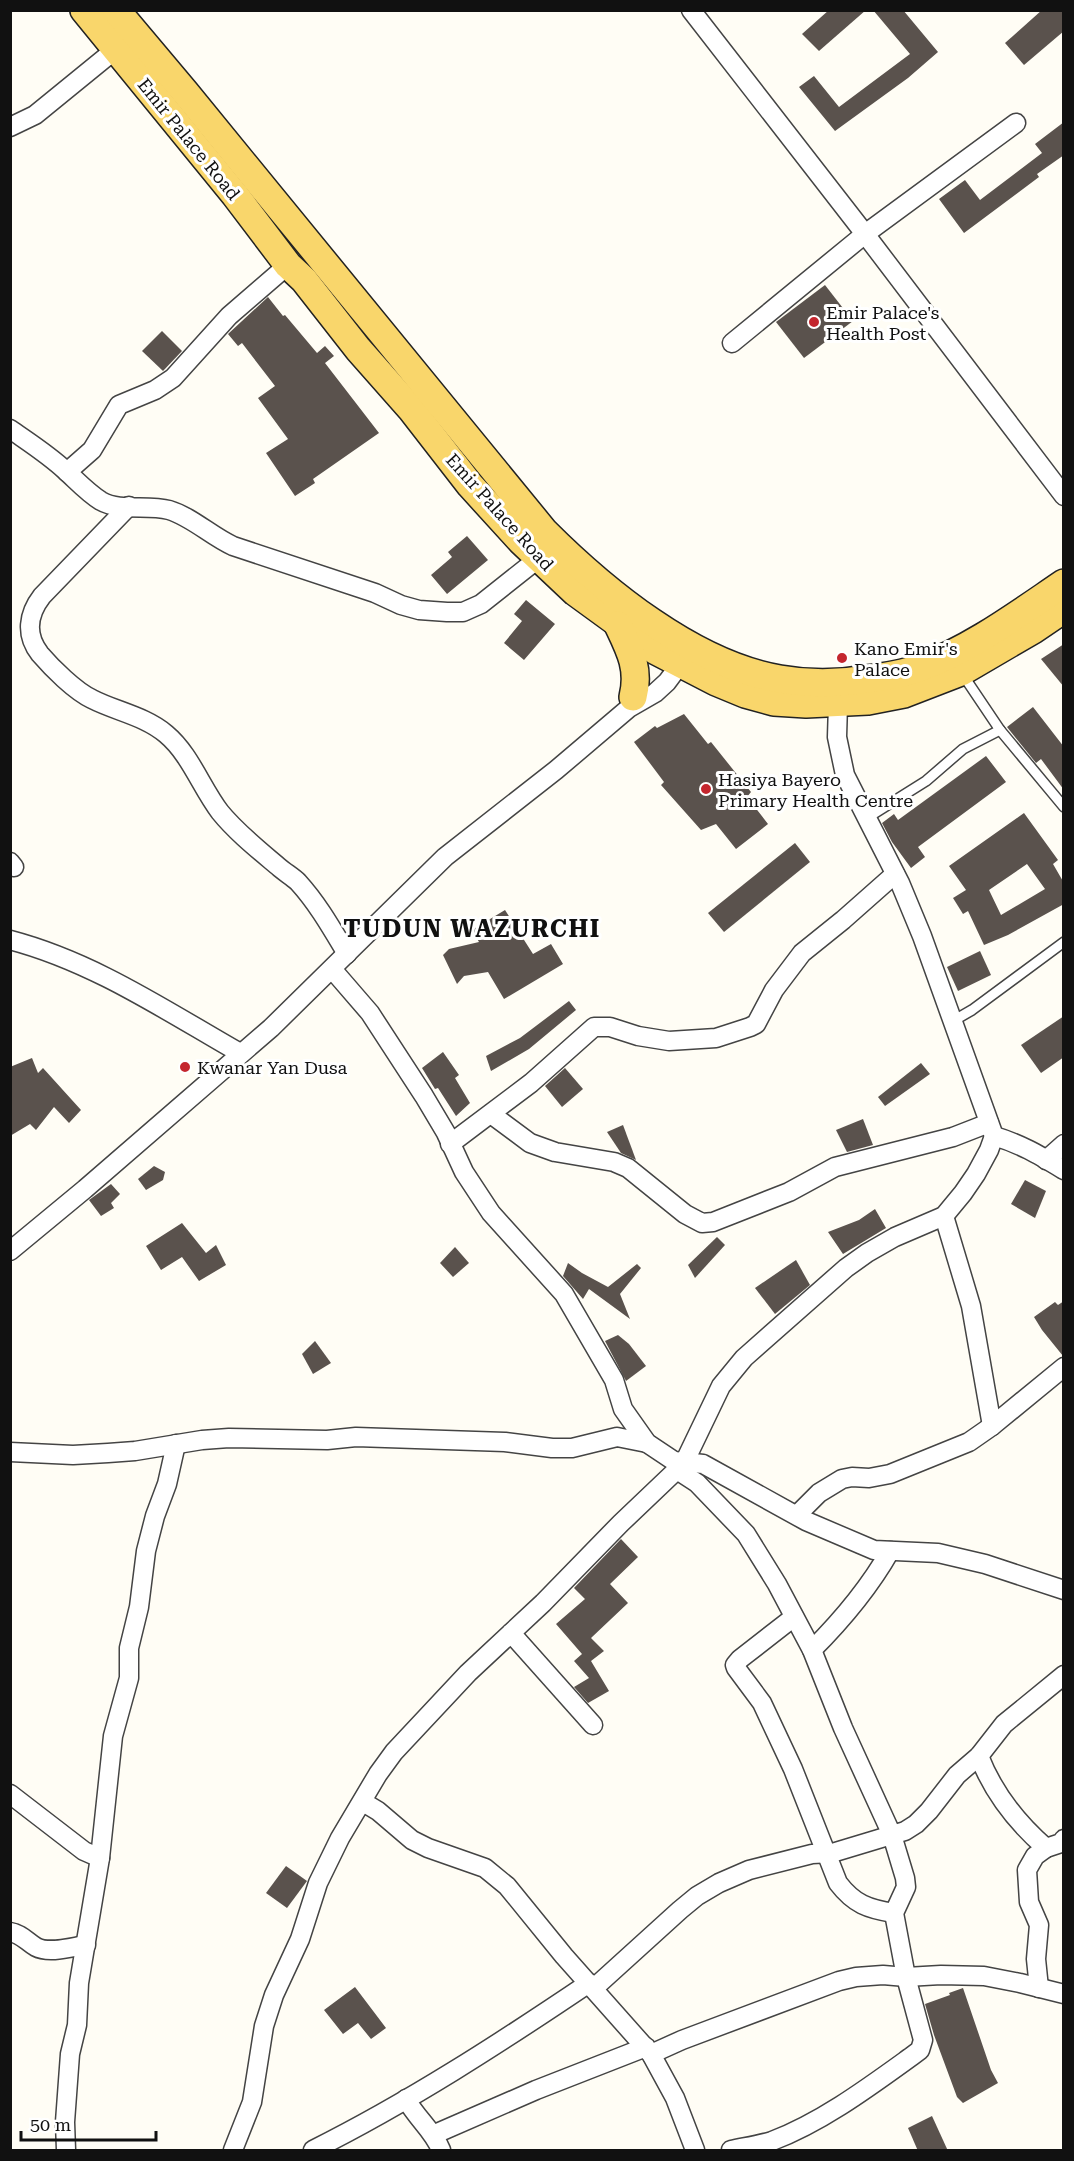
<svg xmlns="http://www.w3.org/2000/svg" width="1074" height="2161" font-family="'Roboto Serif',serif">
	<rect width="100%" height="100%" fill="#fffdf5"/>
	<!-- building -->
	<g fill="#5a524d" fill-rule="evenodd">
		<path d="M 829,10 L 866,10 L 819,51 L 802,34 Z"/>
		<path d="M 873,10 L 903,10 L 938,52 L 908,78 L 835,131 L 799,87 L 814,76 L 839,107 L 910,54 Z"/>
		<path d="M 1042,10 L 1064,10 L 1064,31 L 1024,65 L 1005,43 Z"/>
		<path d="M 1064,122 L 1064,155 L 1037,174 L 1039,177 L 964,233 L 939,199 L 965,180 L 980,200 L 1042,153 L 1035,144 Z"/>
		<path d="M 825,285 L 853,321 L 804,358 L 776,322 Z"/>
		<path d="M 268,297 L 283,316 L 285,315 L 317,353 L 325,346 L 334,356 L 325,363 L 379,433 L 313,479 L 315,483 L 295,496 L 266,453 L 288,439 L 258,398 L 275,386 L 242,343 L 238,346 L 228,334 Z"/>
		<path d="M 162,331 L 182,351 L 163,371 L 142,351 Z"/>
		<path d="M 467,536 L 488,560 L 447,594 L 431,575 L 452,557 L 448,552 Z"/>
		<path d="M 526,600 L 555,624 L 524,660 L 504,643 L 522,621 L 514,614 Z"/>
		<path d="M 1064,644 L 1064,687 L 1041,659 Z"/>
		<path d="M 1033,707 L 1064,747 L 1064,790 L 1041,759 L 1036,763 L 1007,727 Z"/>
		<path d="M 684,714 L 708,744 L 711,742 L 751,792 L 747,797 L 768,824 L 736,849 L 716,824 L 701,830 L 661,785 L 664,782 L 634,742 L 655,726 L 657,728 Z"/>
		<path d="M 986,756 L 1006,782 L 918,847 L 925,857 L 911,868 L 892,842 L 882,823 L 894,814 L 898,820 Z"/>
		<path d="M 1024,813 L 1058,860 L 1053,864 L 1064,883 L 1064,904 L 1008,935 L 984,945 L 968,911 L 963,914 L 953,898 L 966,890 L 949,866 ZM 1027,864 L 1045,889 L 1001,915 L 989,890 Z"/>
		<path d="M 795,843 L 810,862 L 724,932 L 708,913 Z"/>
		<path d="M 505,910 L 533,954 L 551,944 L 563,964 L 504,999 L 488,972 L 464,976 L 457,984 L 443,955 L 449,949 L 479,942 L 472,930 Z"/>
		<path d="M 980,951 L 991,975 L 958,991 L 947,967 Z"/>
		<path d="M 569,1001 L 576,1010 L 529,1049 L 491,1071 L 486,1056 L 520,1038 Z"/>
		<path d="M 1064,1016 L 1064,1057 L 1041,1073 L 1021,1045 Z"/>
		<path d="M 443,1052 L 459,1075 L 455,1078 L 470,1103 L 456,1116 L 438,1088 L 435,1089 L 422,1068 Z"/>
		<path d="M 32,1058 L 38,1073 L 43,1068 L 81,1110 L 69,1123 L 54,1107 L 36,1130 L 30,1124 L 10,1136 L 10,1067 Z"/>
		<path d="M 921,1063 L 930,1074 L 885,1106 L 878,1097 Z"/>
		<path d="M 565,1068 L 583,1089 L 562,1107 L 545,1086 Z"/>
		<path d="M 863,1119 L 873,1145 L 847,1152 L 836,1130 Z"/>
		<path d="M 623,1125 L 636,1160 L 621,1153 L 607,1132 Z"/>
		<path d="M 154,1166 L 165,1172 L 163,1180 L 146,1190 L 138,1179 Z"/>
		<path d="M 1025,1180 L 1046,1191 L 1035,1218 L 1011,1204 Z"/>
		<path d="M 111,1184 L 120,1194 L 111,1203 L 114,1208 L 101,1216 L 89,1200 Z"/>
		<path d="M 875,1209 L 886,1228 L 843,1254 L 828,1232 L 859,1220 Z"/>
		<path d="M 182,1223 L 206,1253 L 216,1245 L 226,1265 L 199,1281 L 182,1257 L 161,1270 L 146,1246 Z"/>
		<path d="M 717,1237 L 725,1245 L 695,1278 L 688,1265 Z"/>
		<path d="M 455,1247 L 469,1263 L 453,1277 L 440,1263 Z"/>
		<path d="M 796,1260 L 810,1285 L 775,1314 L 755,1288 Z"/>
		<path d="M 568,1263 L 582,1273 L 608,1287 L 637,1264 L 641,1268 L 620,1294 L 630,1319 L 589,1289 L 583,1299 L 563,1276 Z"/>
		<path d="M 1064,1301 L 1064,1356 L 1063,1356 L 1042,1330 L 1034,1317 L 1055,1302 L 1058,1305 Z"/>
		<path d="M 618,1335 L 629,1344 L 646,1366 L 626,1381 L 605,1341 Z"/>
		<path d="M 315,1341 L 331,1363 L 313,1374 L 302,1354 Z"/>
		<path d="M 621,1539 L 638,1557 L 610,1584 L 628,1603 L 591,1638 L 604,1651 L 591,1661 L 609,1691 L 588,1703 L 574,1687 L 589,1678 L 574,1661 L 582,1654 L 556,1624 L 585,1599 L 574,1588 Z"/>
		<path d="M 286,1866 L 307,1881 L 287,1908 L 266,1893 Z"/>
		<path d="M 355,1987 L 386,2028 L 371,2039 L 358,2023 L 343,2034 L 324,2010 Z"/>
		<path d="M 963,1988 L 991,2070 L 998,2083 L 963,2103 L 957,2097 L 934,2035 L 925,2004 L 950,1995 L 949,1993 Z"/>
		<path d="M 932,2116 L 948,2151 L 918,2151 L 908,2128 Z"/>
	</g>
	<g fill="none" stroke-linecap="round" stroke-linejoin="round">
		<defs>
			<g id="service">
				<path d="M 963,675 L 1000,730 L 1064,807"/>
				<path d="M 867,818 L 926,781 L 963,749 L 1000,730"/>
				<path d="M 953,1021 L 972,1010 L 1064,942"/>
			</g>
			<g id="minor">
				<path d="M 691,10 L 865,234 L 1064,496"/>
				<path d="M 10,127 L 35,115 L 116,49"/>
				<path d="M 732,343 L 865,234 L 1016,123"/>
				<path d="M 10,429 C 30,443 49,455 66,471 C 77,481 88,493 101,501 C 120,512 148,504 169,510 C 192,517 211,536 233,546 L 375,593 L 401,605 L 419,610 L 447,612 L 463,612 L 481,604 L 539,558"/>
				<path d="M 67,472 L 92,450 L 119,405 L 155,390 L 173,378 L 229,316 L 288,265"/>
				<path d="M 129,506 L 42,596 C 28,614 25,635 40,654 C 52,668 75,691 92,699 C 115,711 145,716 166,734 C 190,754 201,787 220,812 C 237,833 260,851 280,868 C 286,873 293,877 298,882 C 318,904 332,929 347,954"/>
				<path d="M 838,704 L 837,737 L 845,775 L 900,883 L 922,936 L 994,1136 C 1021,1144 1039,1155 1064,1170"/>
				<path d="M 10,862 L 14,867"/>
				<path d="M 10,940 C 94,962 166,1011 240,1053"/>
				<path d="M 332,969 L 370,1013 L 424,1096 L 446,1133 L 464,1172 L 491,1213 L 564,1294 L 614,1380 L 623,1409 L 647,1443 L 674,1461 L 703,1464 L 806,1521 L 874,1550 L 938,1553 L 985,1564 L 1064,1590"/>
				<path d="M 491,1114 L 530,1143 L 555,1152 L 614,1162 L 628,1168 L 685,1214 L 702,1223 L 713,1222 L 789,1192 L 835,1167 L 953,1137 L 989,1123"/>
				<path d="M 450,1144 L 531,1083 L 594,1027 L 610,1027 L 638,1036 L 669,1041 L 716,1038 L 750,1027 L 756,1024 L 774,990 L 802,953 L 843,920 L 895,874"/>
				<path d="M 1046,1160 L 1064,1144"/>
				<path d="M 944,1216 L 971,1306 L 992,1426"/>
				<path d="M 10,1251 L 85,1189 L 271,1028 L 445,857 L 556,770 L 629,708 L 655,693 L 667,682 L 687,655"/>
				<path d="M 10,1452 L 73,1455 L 108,1453 L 135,1451 L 202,1440 L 229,1438 L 327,1440 L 356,1437 L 505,1442 L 552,1448 L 572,1448 L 617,1437 L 647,1443"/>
				<path d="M 677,1470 L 697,1483 L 746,1534 L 777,1584 L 812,1650 L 843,1728 L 892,1835 L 905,1878 L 906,1887 L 894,1913 L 906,1977 L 923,2040 L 920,2050 L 912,2056 C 869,2087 822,2122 772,2141 C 759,2145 745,2147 731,2150"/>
				<path d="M 797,1515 L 819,1493 L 842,1479 L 852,1477 L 869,1478 L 890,1474 L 969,1442 L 992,1426 L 1064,1367"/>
				<path d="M 794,1617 L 740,1659 L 735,1665 L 736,1668 L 762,1703 L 793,1769 L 838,1883 C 854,1904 868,1909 894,1913"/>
				<path d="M 511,1633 L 593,1725"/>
				<path d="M 812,1650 C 842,1620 869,1588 890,1551"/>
				<path d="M 979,1756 C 993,1792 1016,1822 1046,1848"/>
				<path d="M 10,1794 L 84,1851 L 100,1858"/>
				<path d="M 363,1802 L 378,1811 L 412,1840 L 428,1848 L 485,1868 L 507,1886 L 564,1956 L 651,2054 L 675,2098 L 695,2150"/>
				<path d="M 10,1932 C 22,1934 27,1942 36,1947 C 49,1954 72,1947 86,1945"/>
				<path d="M 594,1988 L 680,1910 L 697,1896 L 719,1883 L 749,1870 L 812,1854 L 832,1853 L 905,1831 L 916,1824 L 929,1811 L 957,1775 L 979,1756 L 1004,1724 L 1064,1675"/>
				<path d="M 1039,1988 L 1036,1959 L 1039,1925 L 1029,1902 L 1027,1870 L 1035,1856 L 1046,1848 L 1061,1843 L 1064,1839"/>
				<path d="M 651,2054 L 682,2040 L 839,1981 L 856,1977 L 883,1975 L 906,1977 L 941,1975 L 984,1976 L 1020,1983 L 1064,1994"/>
				<path d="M 406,2099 C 417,2119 433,2130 441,2150"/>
				<path d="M 435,2134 L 536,2090 L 646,2047"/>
				<path d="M 66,2150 L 65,2122 L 70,2054 L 77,2025 L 79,1983 L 100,1858 L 113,1736 L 129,1678 L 129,1648 L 139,1607 L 146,1551 L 155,1516 L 167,1484 L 176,1444"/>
				<path d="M 233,2150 L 252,2102 L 264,2026 L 274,1995 L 300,1939 L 318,1883 L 340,1838 L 378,1774 L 394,1752 L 468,1673 L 543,1603 L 621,1523 L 684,1463 L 721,1386 L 744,1358 L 846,1268 L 867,1253 L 895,1237 L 944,1216 L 963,1193 L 976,1174 L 989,1150 L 994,1136"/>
				<path d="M 313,2150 C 409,2102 500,2043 589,1983"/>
			</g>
			<g id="primary">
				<path d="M 84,10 L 235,195 L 288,265 L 304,280 L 358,349 L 411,409 L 470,485 L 521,541 L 575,592 L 656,651 L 716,682 L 745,694 L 774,702 L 806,704 L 868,701 L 904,694 L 961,672 L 1033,630 L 1064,609"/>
				<path d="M 116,10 L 185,92 L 544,531 C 604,591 694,665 780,679 C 808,684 837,684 866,679 C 883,677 903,674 919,668 C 971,649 1018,614 1064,583"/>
				<path d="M 618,625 C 630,650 640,669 633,697"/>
			</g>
		</defs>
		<!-- service casing -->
		<use href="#service" stroke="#444" stroke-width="12"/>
		<!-- minor casing -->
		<use href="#minor" stroke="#444" stroke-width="21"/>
		<!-- primary casing -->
		<use href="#primary" stroke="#222" stroke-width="30"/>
		<!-- service -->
		<use href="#service" stroke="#fff" stroke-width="9"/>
		<!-- minor -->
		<use href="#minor" stroke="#fff" stroke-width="18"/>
		<!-- primary -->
		<use href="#primary" stroke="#f9d66b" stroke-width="27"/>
	</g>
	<!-- markers -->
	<g fill="#c4262e" stroke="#fff" stroke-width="2">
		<circle cx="814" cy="322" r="6"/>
		<circle cx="842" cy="658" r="6"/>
		<circle cx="706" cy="789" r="6"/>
		<circle cx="185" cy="1067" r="6"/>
	</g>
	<g text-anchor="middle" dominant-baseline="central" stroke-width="6" stroke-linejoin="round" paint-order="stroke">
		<!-- street labels -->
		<g font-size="18" fill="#111" stroke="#fff">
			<text transform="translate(189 139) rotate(51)">Emir Palace Road</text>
			<text transform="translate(500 512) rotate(48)">Emir Palace Road</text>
		</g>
		<!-- poi labels -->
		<g font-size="18" fill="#111" stroke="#fff" text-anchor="start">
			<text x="826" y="312">Emir Palace's<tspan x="826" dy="21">Health Post</tspan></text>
			<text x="854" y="648">Kano Emir's<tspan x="854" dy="21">Palace</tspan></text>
			<text x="718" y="779">Hasiya Bayero<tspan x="718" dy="21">Primary Health Centre</tspan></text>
			<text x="197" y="1067">Kwanar Yan Dusa</text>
		</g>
		<!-- district labels -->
		<g font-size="24" font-weight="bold" letter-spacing="1.5" fill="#111" stroke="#fff">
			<text x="472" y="929">TUDUN WAZURCHI</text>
		</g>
	</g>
	<!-- border -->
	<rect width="1074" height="2161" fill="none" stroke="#111111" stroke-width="24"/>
	<!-- scale -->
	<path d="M21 2131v9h135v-9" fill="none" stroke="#111111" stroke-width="3"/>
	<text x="30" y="2131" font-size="18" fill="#111111" stroke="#ffffff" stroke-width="4.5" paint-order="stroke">50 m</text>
</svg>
